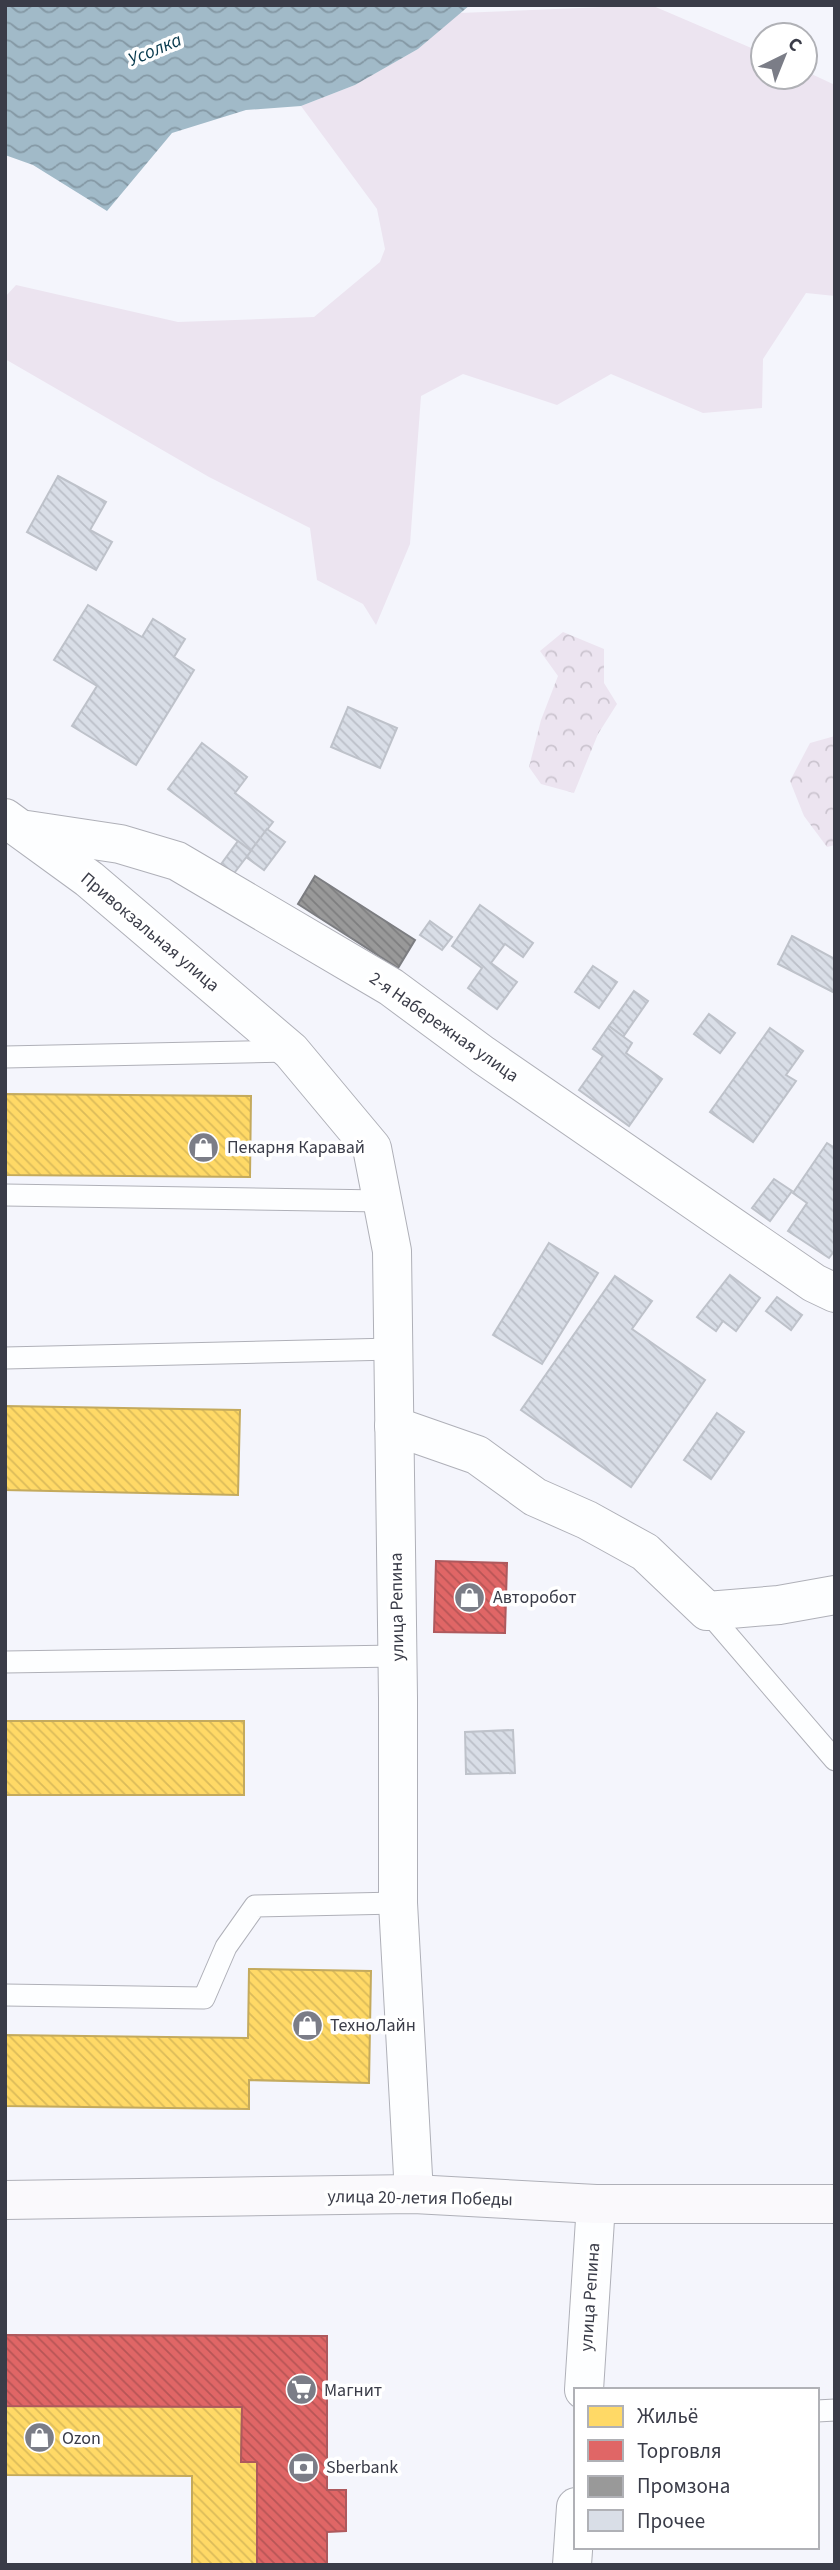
<svg xmlns="http://www.w3.org/2000/svg" width="840" height="2570" font-family="'Source Sans 3',sans-serif">
	<defs>
		<pattern id="forest-crowns" width="20" height="18" patternUnits="userSpaceOnUse" patternTransform="scale(1.75)"><rect width="20" height="18" fill="#ece4f0"/><path d="M2 6a3 3 0 1 1 6 0M12 15a3 3 0 1 1 6 0" fill="none" stroke="#cbc4cf"/></pattern>
		<pattern id="water-waves" width="16" height="10" patternUnits="userSpaceOnUse" patternTransform="scale(1.75)"><rect width="16" height="10" fill="#a1bac8"/><path d="M0 5q4-4 8 0t8 0" fill="none" stroke="#8498a4"/></pattern>
		<pattern id="homes-back-hatch" width="6" height="6" patternUnits="userSpaceOnUse" patternTransform="scale(1.75)"><rect width="6" height="6" fill="#ffd966"/><path d="M-1 5l2 2M0 0l6 6M5-1l2 2" fill="none" stroke="#dbbb5a"/></pattern>
		<pattern id="shops-back-hatch" width="6" height="6" patternUnits="userSpaceOnUse" patternTransform="scale(1.75)"><rect width="6" height="6" fill="#e06666"/><path d="M-1 5l2 2M0 0l6 6M5-1l2 2" fill="none" stroke="#b75556"/></pattern>
		<pattern id="industry-back-hatch" width="6" height="6" patternUnits="userSpaceOnUse" patternTransform="scale(1.75)"><rect width="6" height="6" fill="#999"/><path d="M-1 5l2 2M0 0l6 6M5-1l2 2" fill="none" stroke="#7e7e7f"/></pattern>
		<pattern id="building-back-hatch" width="6" height="6" patternUnits="userSpaceOnUse" patternTransform="scale(1.75)"><rect width="6" height="6" fill="#d9dee7"/><path d="M-1 5l2 2M0 0l6 6M5-1l2 2" fill="none" stroke="#bbbfc8"/></pattern>
	</defs>
	<rect width="100%" height="100%" fill="#f4f5fc"/>
	<!-- grass -->
	<path fill="#ece4f0" d="M 651,5 L 763,53 L 763,77 L 805,77 L 805,71 L 835,85 L 835,296 L 806,293 L 763,359 L 762,408 L 703,413 L 611,374 L 557,405 L 463,374 L 421,396 L 410,544 L 376,625 L 363,604 L 317,580 L 310,528 L 209,477 L 5,359 L 5,297 L 16,285 L 178,322 L 314,317 L 380,262 L 385,249 L 377,209 L 301,106 L 355,85 L 418,49 L 459,13 Z"/>
	<!-- forest -->
	<g fill="url(#forest-crowns)">
		<path d="M 563,632 L 604,649 L 604,683 L 617,704 L 598,734 L 574,793 L 541,784 L 529,767 L 541,720 L 558,676 L 540,651 Z"/>
		<path d="M 835,736 L 835,845 L 827,847 L 804,816 L 790,781 L 810,743 Z"/>
	</g>
	<!-- water -->
	<path fill="url(#water-waves)" d="M 5,5 L 470,5 L 418,49 L 355,85 L 301,106 L 246,110 L 172,133 L 107,211 L 33,165 L 5,155 Z"/>
	<!-- homes -->
	<g fill="url(#homes-back-hatch)" stroke="#c4aa5d" stroke-width="2">
		<path d="M 5,1094 L 251,1096 L 250,1177 L 5,1175 Z"/>
		<path d="M 5,1406 L 240,1410 L 238,1495 L 5,1490 Z"/>
		<rect x="5" y="1721" width="239" height="74"/>
		<path d="M 249,1969 L 371,1971 L 369,2083 L 249,2080 L 249,2109 L 5,2106 L 5,2035 L 248,2038 Z"/>
		<path d="M 5,2406 L 242,2407 L 241,2462 L 257,2462 L 257,2565 L 192,2565 L 192,2476 L 5,2475 Z"/>
	</g>
	<!-- shops -->
	<g fill="url(#shops-back-hatch)" stroke="#ae595d" stroke-width="2">
		<path d="M 436,1561 L 507,1563 L 505,1633 L 434,1632 Z"/>
		<path d="M 5,2335 L 327,2336 L 327,2490 L 346,2490 L 346,2531 L 327,2532 L 327,2565 L 257,2565 L 257,2462 L 241,2462 L 242,2407 L 5,2406 Z"/>
	</g>
	<!-- industry -->
	<path fill="url(#industry-back-hatch)" stroke="#7c7d81" stroke-width="2" d="M 315,876 L 415,940 L 398,968 L 298,904 Z"/>
	<!-- building -->
	<g fill="url(#building-back-hatch)" stroke="#bec2ca" stroke-width="2">
		<path d="M 58,476 L 106,502 L 90,530 L 112,542 L 96,570 L 27,532 Z"/>
		<path d="M 88,605 L 142,637 L 153,619 L 185,639 L 174,657 L 194,670 L 136,765 L 72,726 L 97,686 L 54,660 Z"/>
		<path d="M 348,707 L 397,728 L 380,768 L 331,747 Z"/>
		<path d="M 202,743 L 247,777 L 235,793 L 273,822 L 251,851 L 168,789 Z"/>
		<path d="M 267,829 L 285,842 L 264,870 L 246,857 Z"/>
		<path d="M 238,841 L 251,851 L 232,876 L 219,867 Z"/>
		<path d="M 480,905 L 533,943 L 523,957 L 505,944 L 491,963 L 517,982 L 497,1009 L 468,988 L 482,968 L 452,946 Z"/>
		<path d="M 430,921 L 452,937 L 442,950 L 420,935 Z"/>
		<path d="M 792,936 L 835,959 L 835,993 L 778,964 Z"/>
		<path d="M 593,966 L 617,982 L 599,1008 L 575,992 Z"/>
		<path d="M 634,991 L 648,1001 L 623,1037 L 609,1026 Z"/>
		<path d="M 709,1014 L 735,1033 L 720,1053 L 694,1034 Z"/>
		<path d="M 609,1026 L 632,1043 L 626,1053 L 662,1079 L 629,1126 L 579,1090 L 603,1056 L 593,1049 Z"/>
		<path d="M 770,1028 L 803,1051 L 786,1075 L 796,1081 L 753,1142 L 710,1112 Z"/>
		<path d="M 827,1143 L 835,1148 L 835,1250 L 829,1258 L 788,1231 L 807,1203 L 793,1193 Z"/>
		<path d="M 774,1179 L 792,1191 L 770,1221 L 752,1208 Z"/>
		<path d="M 549,1243 L 598,1273 L 542,1364 L 493,1335 Z"/>
		<path d="M 730,1275 L 760,1298 L 736,1331 L 723,1321 L 716,1331 L 697,1317 Z"/>
		<path d="M 615,1276 L 652,1301 L 632,1329 L 705,1380 L 631,1487 L 521,1410 Z"/>
		<path d="M 777,1297 L 802,1315 L 791,1330 L 766,1311 Z"/>
		<path d="M 717,1413 L 744,1432 L 711,1479 L 684,1460 Z"/>
		<path d="M 513,1730 L 515,1773 L 466,1774 L 465,1732 Z"/>
	</g>
	<g fill="none" stroke-linecap="round" stroke-linejoin="round">
		<defs>
			<g id="service">
				<path d="M 5,1057 L 289,1051"/>
				<path d="M 5,1195 L 382,1201"/>
				<path d="M 5,1358 L 393,1349"/>
				<path d="M 707,1611 L 835,1760"/>
				<path d="M 5,1662 L 397,1656"/>
				<path d="M 5,1995 L 204,1998 L 226,1947 L 255,1906 L 398,1903"/>
				<path d="M 817,2411 L 835,2410"/>
			</g>
			<g id="minor">
				<path d="M 5,818 L 89,879 L 291,1051 L 372,1148 L 392,1251 L 398,1698 L 398,1903 L 414,2194"/>
				<path d="M 27,830 L 120,844 L 177,861 L 391,987 L 483,1055 L 814,1283 L 835,1293"/>
				<path d="M 394,1426 L 477,1455 L 535,1497 L 587,1520 L 645,1552 L 707,1611 L 779,1605 L 835,1595"/>
				<path d="M 584,2390 L 596,2204"/>
				<path d="M 572,2565 L 576,2507"/>
			</g>
			<path id="secondary" d="M 5,2200 L 414,2194 L 596,2204 L 835,2204"/>
		</defs>
		<!-- service casing -->
		<use href="#service" stroke="#afb0b8" stroke-width="23"/>
		<!-- minor casing -->
		<use href="#minor" stroke="#afb0b8" stroke-width="40"/>
		<!-- secondary casing -->
		<use href="#secondary" stroke="#afb0b8" stroke-width="40"/>
		<!-- service -->
		<use href="#service" stroke="#fdfeff" stroke-width="21"/>
		<!-- minor -->
		<use href="#minor" stroke="#fdfeff" stroke-width="38"/>
		<!-- secondary -->
		<use href="#secondary" stroke="#faf9fc" stroke-width="38"/>
	</g>
	<!-- icons -->
	<defs>
		<symbol id="shop-disc" viewBox="-11 -11 22 22"><circle r="9.5" fill="#7b7d87" stroke="#fff"/><path d="M-5-2.5h2.3a2.7 3.5 0 0 1 5.4 0H5L5.5 6h-11ZM-1.5-2.5h3a1.5 2.3 0 0 0-3 0Z" fill="#fff"/></symbol>
		<symbol id="supermarket-disc" viewBox="-11 -11 22 22"><circle r="9.5" fill="#7b7d87" stroke="#fff"/><path d="M-6-5.5h2.5l.6 2H6L4.5 2H-2.5L-4.4-4H-6ZM-1.5 3.2a1.3 1.3 0 1 0 .1 0ZM3 3.2a1.3 1.3 0 1 0 .1 0Z" fill="#fff"/></symbol>
		<symbol id="bank-disc" viewBox="-11 -11 22 22"><circle r="9.5" fill="#7b7d87" stroke="#fff"/><path d="M-6-4H6V4H-6ZM0-2.3a2.3 2.3 0 1 0 0 4.6a2.3 2.3 0 1 0 0-4.6Z" fill="#fff"/></symbol>
	</defs>
	<g fill-rule="evenodd">
		<use href="#shop-disc" x="186" y="1130" width="35" height="35"/>
		<use href="#shop-disc" x="452" y="1580" width="35" height="35"/>
		<use href="#shop-disc" x="290" y="2008" width="35" height="35"/>
		<use href="#supermarket-disc" x="284" y="2372" width="35" height="35"/>
		<use href="#shop-disc" x="22" y="2420" width="35" height="35"/>
		<use href="#bank-disc" x="286" y="2450" width="35" height="35"/>
	</g>
	<g text-anchor="middle" dominant-baseline="central" stroke-width="7" stroke-linejoin="round" paint-order="stroke">
		<!-- street labels -->
		<g font-size="18" fill="#3a3c48" stroke="#fff">
			<text transform="translate(150 932) rotate(40)">Привокзальная улица</text>
			<text transform="translate(444 1027) rotate(35)">2-я Набережная улица</text>
			<text transform="translate(397 1607) rotate(-91)">улица Репина</text>
			<text transform="translate(420 2198) rotate(1)">улица 20-летия Победы</text>
			<text transform="translate(590 2297) rotate(-86)">улица Репина</text>
		</g>
		<!-- poi labels -->
		<g font-size="18" fill="#3a3c48" stroke="#fff" text-anchor="start">
			<text x="227" y="1147">Пекарня Каравай</text>
			<text x="493" y="1597">Авторобот</text>
			<text x="330" y="2025">ТехноЛайн</text>
			<text x="324" y="2390">Магнит</text>
			<text x="62" y="2438">Ozon</text>
			<text x="326" y="2467">Sberbank</text>
		</g>
		<!-- water labels -->
		<g font-size="19" font-style="italic" fill="#083a4d" stroke="#fff">
			<text transform="translate(155 50) rotate(-23)">Усолка</text>
		</g>
	</g>
	<!-- border -->
	<rect width="840" height="2570" fill="none" stroke="#3a3c48" stroke-width="14"/>
	<!-- legend -->
	<rect x="574" y="2388" width="245" height="161" fill="#ffffff" stroke="#b0b1b6" stroke-width="2"/>
	<rect x="588" y="2406" width="35" height="21" fill="#ffd966" stroke="#b0b1b6" stroke-width="2"/>
	<text x="637" y="2423" font-size="21" fill="#3a3c48">Жильё</text>
	<rect x="588" y="2440" width="35" height="21" fill="#e06666" stroke="#b0b1b6" stroke-width="2"/>
	<text x="637" y="2458" font-size="21" fill="#3a3c48">Торговля</text>
	<rect x="588" y="2476" width="35" height="21" fill="#999999" stroke="#b0b1b6" stroke-width="2"/>
	<text x="637" y="2493" font-size="21" fill="#3a3c48">Промзона</text>
	<rect x="588" y="2510" width="35" height="21" fill="#d9dee7" stroke="#b0b1b6" stroke-width="2"/>
	<text x="637" y="2528" font-size="21" fill="#3a3c48">Прочее</text>
	<!-- north arrow -->
	<g transform="translate(784 56) rotate(43)"><circle r="33" fill="#ffffff" stroke="#b0b1b6" stroke-width="2"/>
	<path d="M0-5L12 26L0 18L-12 26Z" fill="#7b7d87"/>
	<text y="-10" font-size="19" font-weight="bold" text-anchor="middle" fill="#3a3c48">С</text>
	</g>
</svg>
